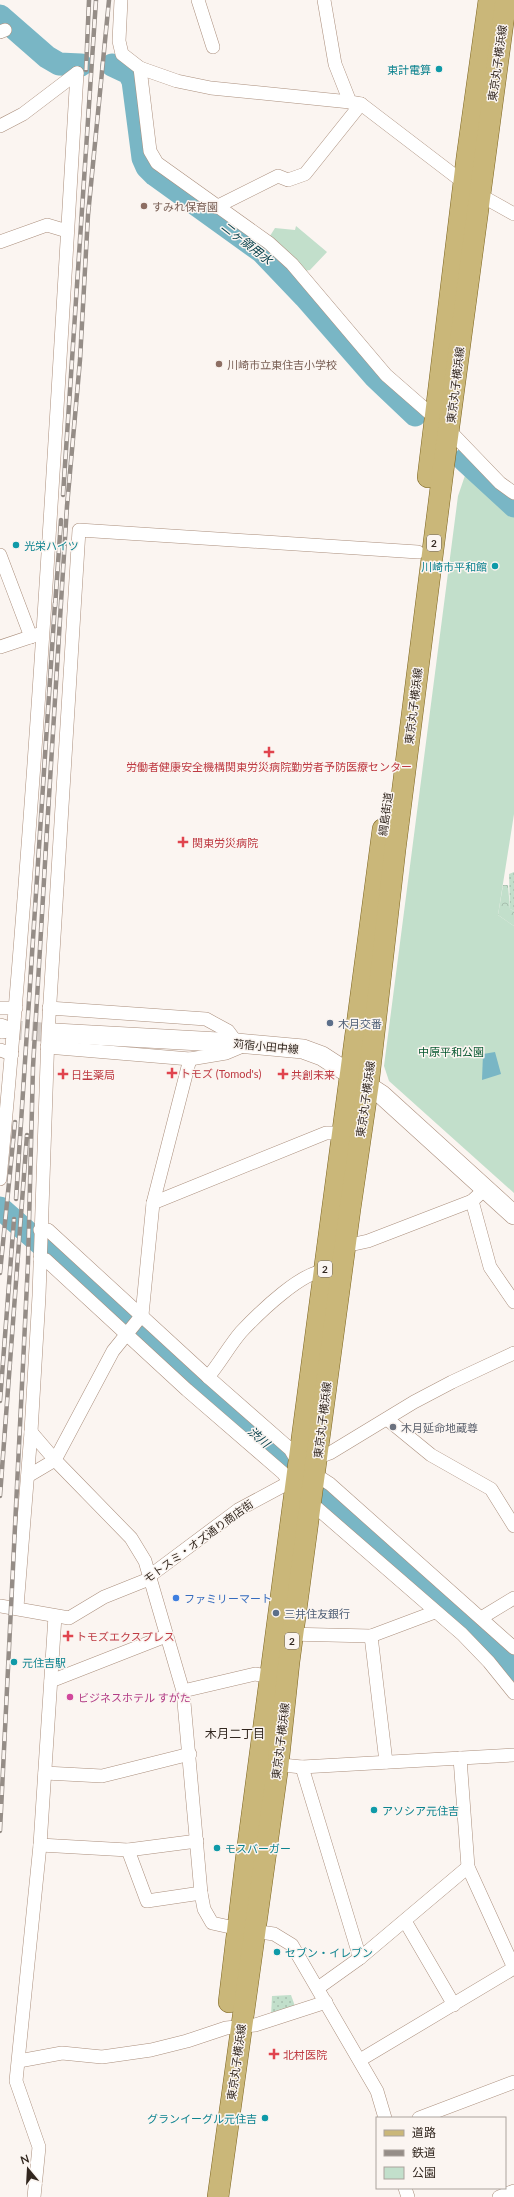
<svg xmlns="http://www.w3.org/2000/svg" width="514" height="2197" font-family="Lato,'Noto Sans JP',sans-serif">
	<defs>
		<pattern id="grass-dots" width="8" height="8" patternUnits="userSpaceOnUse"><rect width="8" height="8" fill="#c2dfcb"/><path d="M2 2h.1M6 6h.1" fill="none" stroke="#a7bfae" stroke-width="1.8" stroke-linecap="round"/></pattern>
		<pattern id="forest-crowns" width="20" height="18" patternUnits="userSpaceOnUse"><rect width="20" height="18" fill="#c2dfcb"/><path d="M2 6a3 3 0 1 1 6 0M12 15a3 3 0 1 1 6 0" fill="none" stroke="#a7bfae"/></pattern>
	</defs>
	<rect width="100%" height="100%" fill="#fbf5f1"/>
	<!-- grass -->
	<g fill="url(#grass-dots)">
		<path d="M 514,872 L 514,911 L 510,909 L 509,874 Z"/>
		<path d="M 291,1995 L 296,2009 L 271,2016 L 272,1996 Z"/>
	</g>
	<!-- forest -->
	<path fill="url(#forest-crowns)" d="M 503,885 L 508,885 L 510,909 L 514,911 L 514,926 L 498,915 Z"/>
	<!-- green -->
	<g fill="#c2dfcb">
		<path d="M 296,226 L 327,252 L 310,270 L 304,271 L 278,242 L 270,236 L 275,228 L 295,230 Z"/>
		<path d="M 471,458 L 514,499 L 514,814 L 498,915 L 514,926 L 514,1193 L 389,1081 L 384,1066 L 458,496 Z"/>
	</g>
	<!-- water -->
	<path fill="#79b6c5" d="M 495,1052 L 501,1074 L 482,1080 L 483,1054 Z"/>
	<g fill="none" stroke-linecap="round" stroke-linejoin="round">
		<!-- river -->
		<g stroke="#79b6c5" stroke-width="23">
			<path d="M 0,16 L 47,57 L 59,64 L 81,65"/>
			<path d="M 112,65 L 129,73 L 133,81 L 143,158 L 147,167 L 155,175 L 262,252 L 305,297 L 375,377 L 415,415"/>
			<path d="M 464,460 L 514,506"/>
			<path d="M 0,1208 L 491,1641 L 514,1670"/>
		</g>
		<!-- secondary-tunnel -->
		<path stroke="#d3ccc7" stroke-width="19" stroke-dasharray="19 10" stroke-linecap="butt" d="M 3,1029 L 55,1033"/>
		<defs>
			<g id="street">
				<path d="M 121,0 L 119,41 L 122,54 L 140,68 L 150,151 L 157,163 L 269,243 L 292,264 L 386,375 L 449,430 L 500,483 L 514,493"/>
				<path d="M 198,0 L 213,47"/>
				<path d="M 324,0 L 335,64 L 350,102 L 361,104 L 480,195 L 514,214"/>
				<path d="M 0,32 L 5,30"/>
				<path d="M 140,68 L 177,81 L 211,88 L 350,102"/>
				<path d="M 0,126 L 23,114 L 77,73"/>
				<path d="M 216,207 L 278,176 L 288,180 L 305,174 L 361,104"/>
				<path d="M 0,242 L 47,225 L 67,231"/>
				<path d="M 0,555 L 31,637"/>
				<path d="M 0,647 L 39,634"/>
				<path d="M 0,1008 L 16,1008"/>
				<path d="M 49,1008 L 206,1019 L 228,1031 L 237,1043"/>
				<path d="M 47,1047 L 190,1059 L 226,1053 L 245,1045"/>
				<path d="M 0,1050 L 12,1054"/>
				<path d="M 0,1179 C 35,811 55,442 77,73"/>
				<path d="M 472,1201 L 490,1267 L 514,1302"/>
				<path d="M 153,1203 L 326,1133 L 349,1133"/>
				<path d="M 40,1230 L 48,1230 L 208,1377 L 290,1449 L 299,1464 L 330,1484 L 514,1648"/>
				<path d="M 345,1246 L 368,1241 L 472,1201 L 484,1190"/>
				<path d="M 40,1259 L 46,1260 L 187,1390 L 283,1473 L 295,1489 L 462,1634 L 489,1662 L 514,1693"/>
				<path d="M 208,1377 C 220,1363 229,1346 241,1332 C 257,1315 306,1266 330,1271"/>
				<path d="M 387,1419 L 431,1455 L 491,1489 L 514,1526"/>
				<path d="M 31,1432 L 55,1460 L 131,1538 L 145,1561 L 183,1691 L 201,1893 L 204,1909 L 212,1923 L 239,1929 L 274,1934 L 292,1945 L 377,2091 L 385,2118"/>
				<path d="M 311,1460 L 330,1453 L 414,1402 L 452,1382 L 514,1353"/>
				<path d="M 28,1476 L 55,1460 L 113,1351 L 142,1315 L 153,1203 L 190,1059"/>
				<path d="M 0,1606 L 69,1618 L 104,1597 L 149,1579 L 151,1575 L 238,1510 L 290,1482 L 293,1476"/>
				<path d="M 17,1607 L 31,1432 L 39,1296 L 48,1034 L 79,530 L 418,552"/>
				<path d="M 481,1618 L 514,1598"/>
				<path d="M 286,1634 L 371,1636 L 435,1612"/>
				<path d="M 371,1636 L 386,1762"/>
				<path d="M 51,1681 L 166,1636"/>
				<path d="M 183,1691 L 255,1674 L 277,1678"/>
				<path d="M 272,1764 L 302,1767 L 514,1755"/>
				<path d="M 302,1767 L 360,1958"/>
				<path d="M 45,1773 L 102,1776 L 190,1754"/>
				<path d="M 40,1845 L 128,1850 L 197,1841"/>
				<path d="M 128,1850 L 147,1901 L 201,1893"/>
				<path d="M 405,1921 L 454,2005"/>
				<path d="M 318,1988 L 360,1958 L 468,1867"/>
				<path d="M 360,2060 L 514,1968 L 468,1867 L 460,1758"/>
				<path d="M 19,2061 L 62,2053 L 102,2057 L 151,2050 L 187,2041 L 226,2028 L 255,2025 L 326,2002"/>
				<path d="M 419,2118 L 514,2082"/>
				<path d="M 405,2188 L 408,2197"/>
				<path d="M 34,2197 L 39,2147 L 16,2081 L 40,1845 L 55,1616"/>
				<path d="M 499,2197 L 514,2191"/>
			</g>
			<g id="secondary">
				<path d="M 0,1028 L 3,1029"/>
				<path d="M 55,1033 L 237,1043 L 303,1049 L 322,1056 L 382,1095 L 514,1215"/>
			</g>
			<g id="primary">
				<path d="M 428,477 L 467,157 L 489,0"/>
				<path d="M 229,2002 L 246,1860 L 383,829"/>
				<path d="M 218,2197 L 278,1765 L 289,1662 L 350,1209 L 368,1086 L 395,850 L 444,463 L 506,0"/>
			</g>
		</defs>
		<!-- street casing -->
		<use href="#street" stroke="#ab8f7d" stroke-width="14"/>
		<!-- secondary casing -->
		<use href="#secondary" stroke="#ab8f7d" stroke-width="20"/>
		<!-- primary casing -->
		<use href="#primary" stroke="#7d6520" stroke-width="22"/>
		<!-- street -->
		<use href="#street" stroke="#fff" stroke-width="13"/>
		<!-- secondary -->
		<use href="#secondary" stroke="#fff" stroke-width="19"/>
		<!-- primary -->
		<use href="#primary" stroke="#cab779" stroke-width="21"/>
		<defs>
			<g id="rail">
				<path d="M 86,70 L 89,0"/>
				<path d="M 63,495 L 96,0"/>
				<path d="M 55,607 L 61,520"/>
				<path d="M 16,1199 L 55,603"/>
				<path d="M 0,1273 L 15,1122"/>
				<path d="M 0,1401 L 14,1219"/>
				<path d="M 0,1496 L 27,1135"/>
				<path d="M 0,1831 L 28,1263 L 33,1067 L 47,829 L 67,506 L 80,360 L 88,215 L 109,0"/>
			</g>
		</defs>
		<!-- rail casing -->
		<use href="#rail" stroke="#958d87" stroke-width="4.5"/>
		<!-- rail -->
		<use href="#rail" stroke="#fbf5f1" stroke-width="3" stroke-dasharray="9" stroke-linecap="butt"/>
	</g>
	<!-- markers -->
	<g fill="#0f9aa8" stroke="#fbf5f1" stroke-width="1.5">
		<circle cx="439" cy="69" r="4"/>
		<circle cx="16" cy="545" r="4"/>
		<circle cx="495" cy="566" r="4"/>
		<circle cx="14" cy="1662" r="4"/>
		<circle cx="374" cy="1810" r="4"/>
		<circle cx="217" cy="1848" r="4"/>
		<circle cx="277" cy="1952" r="4"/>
		<circle cx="265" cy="2118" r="4"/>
	</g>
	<g fill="#8d6e63" stroke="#fbf5f1" stroke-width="1.5">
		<circle cx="144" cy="206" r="4"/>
		<circle cx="219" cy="364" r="4"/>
	</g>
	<g fill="#e0444e" stroke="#fbf5f1" stroke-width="1.5">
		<path d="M267 746h4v4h4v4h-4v4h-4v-4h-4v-4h4z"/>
		<path d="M181 836h4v4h4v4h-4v4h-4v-4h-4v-4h4z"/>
		<path d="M170 1067h4v4h4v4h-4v4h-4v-4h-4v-4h4z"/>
		<path d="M61 1068h4v4h4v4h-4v4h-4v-4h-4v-4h4z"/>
		<path d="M281 1068h4v4h4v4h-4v4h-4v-4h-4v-4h4z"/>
		<path d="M66 1630h4v4h4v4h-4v4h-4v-4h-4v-4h4z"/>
		<path d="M272 2048h4v4h4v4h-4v4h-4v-4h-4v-4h4z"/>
	</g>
	<g fill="#5c6f8a" stroke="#fbf5f1" stroke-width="1.5">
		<circle cx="330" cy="1023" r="4"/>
		<circle cx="276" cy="1613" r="4"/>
	</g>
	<circle fill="#6b7280" stroke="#fbf5f1" stroke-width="1.5" cx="393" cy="1427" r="4"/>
	<circle fill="#3f7fe0" stroke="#fbf5f1" stroke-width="1.5" cx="176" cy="1598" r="4"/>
	<circle fill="#d1479c" stroke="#fbf5f1" stroke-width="1.5" cx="70" cy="1697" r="4"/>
	<g text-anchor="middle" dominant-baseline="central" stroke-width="3" stroke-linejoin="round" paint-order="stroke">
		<!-- shield labels -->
		<g fill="#fbf5f1" stroke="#6e655e" stroke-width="1">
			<rect x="427" y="535" width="14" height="16" rx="3"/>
			<rect x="318" y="1261" width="14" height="16" rx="3"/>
			<rect x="285" y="1633" width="14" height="16" rx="3"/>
		</g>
		<g font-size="10" font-weight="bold" fill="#32271f">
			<text x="434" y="543">2</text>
			<text x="325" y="1269">2</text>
			<text x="292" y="1641">2</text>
		</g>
		<!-- street labels -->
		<g font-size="11" fill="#32271f" stroke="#fbf5f1">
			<text transform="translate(497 63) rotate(-82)">東京丸子横浜線</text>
			<text transform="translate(455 385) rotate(-83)">東京丸子横浜線</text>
			<text transform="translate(413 706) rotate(-83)">東京丸子横浜線</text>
			<text transform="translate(385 814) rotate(-82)">綱島街道</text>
			<text transform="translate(266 1046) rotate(5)">苅宿小田中線</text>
			<text transform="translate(365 1099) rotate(-82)">東京丸子横浜線</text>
			<text transform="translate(322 1420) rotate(-83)">東京丸子横浜線</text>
			<text transform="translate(198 1541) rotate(-36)">モトスミ・オズ通り商店街</text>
			<text transform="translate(280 1741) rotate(-83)">東京丸子横浜線</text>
			<text transform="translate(236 2062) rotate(-82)">東京丸子横浜線</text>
		</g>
		<!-- culture labels -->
		<g font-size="11" fill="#0d838f" stroke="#fbf5f1" text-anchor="start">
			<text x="431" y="69" text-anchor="end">東計電算</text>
			<text x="24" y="545">光栄ハイツ</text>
			<text x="487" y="566" text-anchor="end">川崎市平和館</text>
			<text x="22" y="1662">元住吉駅</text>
			<text x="382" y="1810">アソシア元住吉</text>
			<text x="225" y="1848">モスバーガー</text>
			<text x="285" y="1952">セブン・イレブン</text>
			<text x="257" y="2118" text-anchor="end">グランイーグル元住吉</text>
		</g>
		<!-- education labels -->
		<g font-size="11" fill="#785e54" stroke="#fbf5f1" text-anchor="start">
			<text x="152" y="206">すみれ保育園</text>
			<text x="227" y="364">川崎市立東住吉小学校</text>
		</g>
		<!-- health labels -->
		<g font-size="11" fill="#be3a42" stroke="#fbf5f1" text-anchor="start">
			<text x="269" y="766" text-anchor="middle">労働者健康安全機構関東労災病院勤労者予防医療センター</text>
			<text x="192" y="842">関東労災病院</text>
			<text x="180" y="1073">トモズ (Tomod's)</text>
			<text x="71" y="1074">日生薬局</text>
			<text x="291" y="1074">共創未来</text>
			<text x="76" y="1636">トモズエクスプレス</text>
			<text x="283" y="2054">北村医院</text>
		</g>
		<!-- service labels -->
		<g font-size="11" fill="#4e5e75" stroke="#fbf5f1" text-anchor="start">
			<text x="338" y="1023">木月交番</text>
			<text x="284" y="1613">三井住友銀行</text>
		</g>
		<!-- park labels -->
		<g font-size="11" fill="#095932" stroke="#fbf5f1">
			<text x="451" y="1051">中原平和公園</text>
		</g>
		<!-- worship labels -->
		<g font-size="11" fill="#5b616d" stroke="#fbf5f1" text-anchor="start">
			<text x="401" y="1427">木月延命地蔵尊</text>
		</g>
		<!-- shop labels -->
		<g font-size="11" fill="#366cbe" stroke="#fbf5f1" text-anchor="start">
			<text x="184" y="1598">ファミリーマート</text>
		</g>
		<!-- hotel labels -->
		<g font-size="11" fill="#b23c85" stroke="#fbf5f1" text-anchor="start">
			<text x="78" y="1697">ビジネスホテル すがた</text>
		</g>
		<!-- water labels -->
		<g font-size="12" font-style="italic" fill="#08424d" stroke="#fbf5f1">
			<text transform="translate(247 243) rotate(38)">二ヶ領用水</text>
			<text transform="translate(259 1437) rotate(41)">渋川</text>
		</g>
		<!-- neighbourhood labels -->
		<g font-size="12" fill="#32271f" stroke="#fbf5f1">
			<text x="235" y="1733">木月二丁目</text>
		</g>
	</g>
	<!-- legend -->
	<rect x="376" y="2117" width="130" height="72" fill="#fbf5f1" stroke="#aba39d"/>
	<rect x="384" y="2130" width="20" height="6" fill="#cab779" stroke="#aba39d"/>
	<text x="412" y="2137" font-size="12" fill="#32271f">道路</text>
	<rect x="384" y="2150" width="20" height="6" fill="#958d87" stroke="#aba39d"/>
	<text x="412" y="2157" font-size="12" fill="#32271f">鉄道</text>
	<rect x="384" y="2167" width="20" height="12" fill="#c2dfcb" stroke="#aba39d"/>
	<text x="412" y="2177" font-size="12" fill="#32271f">公園</text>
	<!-- north arrow -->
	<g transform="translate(28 2169) rotate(342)" stroke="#fbf5f1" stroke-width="3" paint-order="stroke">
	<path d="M0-3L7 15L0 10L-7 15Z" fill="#32271f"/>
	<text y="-6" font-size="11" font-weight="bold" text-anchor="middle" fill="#32271f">N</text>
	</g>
</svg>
